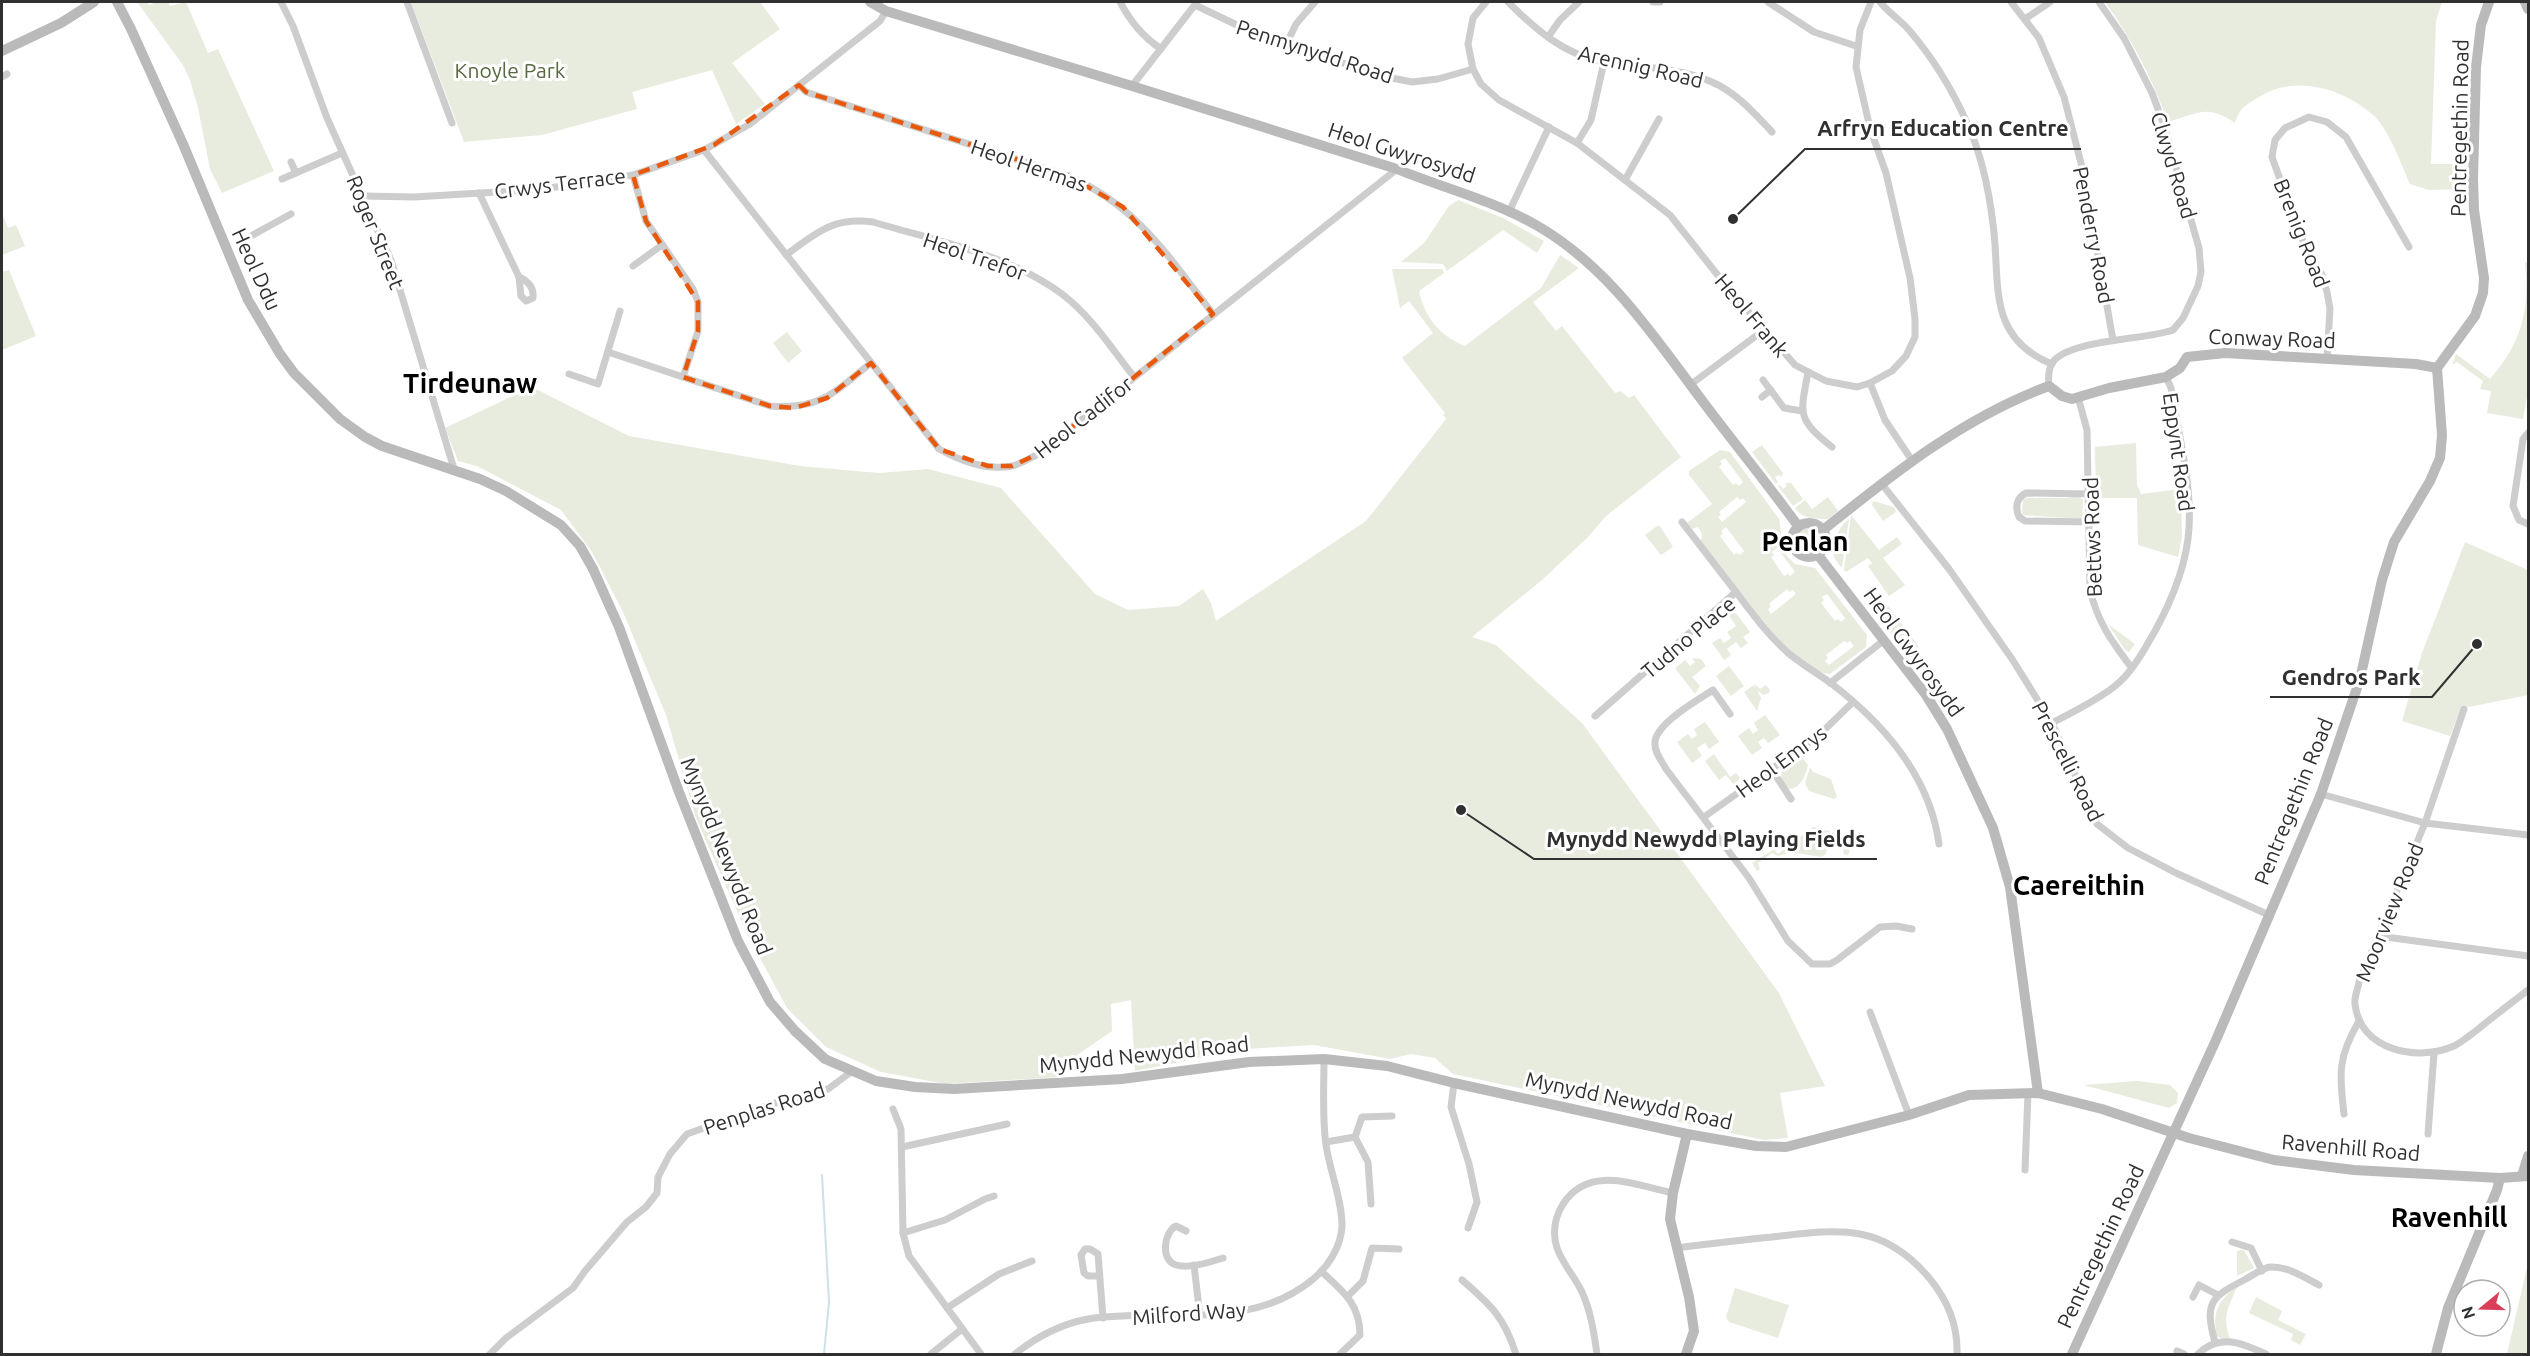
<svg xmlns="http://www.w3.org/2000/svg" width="2530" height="1356" font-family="Ubuntu,sans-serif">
	<rect width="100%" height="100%" fill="#fff"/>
	<!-- green -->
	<g fill="#e7ecdf" fill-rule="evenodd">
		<path d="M 137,2 L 147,2 L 149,5 L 157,2 L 168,2 L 170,6 L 186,2 L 208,53 L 218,49 L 274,171 L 222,193 L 210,169 L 198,108 L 190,80 L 183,65 Z"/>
		<path d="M 411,2 L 760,2 L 780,29 L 732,63 L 765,104 L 736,124 L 712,70 L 632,92 L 637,109 L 542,135 L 464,142 Z"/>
		<path d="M 2105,2 L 2442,2 L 2436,21 L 2431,164 L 2467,164 L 2466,189 L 2429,190 L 2410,184 C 2401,164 2389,129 2373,115 C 2343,88 2294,74 2259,97 C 2245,106 2240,107 2235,123 C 2207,104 2198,113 2168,122 C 2152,78 2132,39 2105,2 Z"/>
		<path d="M 1458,200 L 1503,218 L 1544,241 L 1537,253 L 1503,230 L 1447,271 L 1443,264 L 1401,262 L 1424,243 L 1449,206 Z"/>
		<path d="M 2,213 L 8,228 L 16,225 L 25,246 L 2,255 Z"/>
		<path d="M 1560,255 L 1579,268 L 1533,302 L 1556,331 L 1562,326 L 1615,393 L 1621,391 L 1629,398 L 1634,395 L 1681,457 L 1606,516 L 1588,537 L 1542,580 L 1472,637 L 1496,645 L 1582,723 L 1779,993 L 1825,1086 L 1780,1093 L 1788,1138 L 1764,1140 L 1453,1074 L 1435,1058 L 1411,1054 L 1390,1059 L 1314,1045 L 1244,1049 L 1135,1071 L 1131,1000 L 1111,1004 L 1112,1031 L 1064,1064 L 1061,1077 L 946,1084 L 881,1072 L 826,1047 L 787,1008 L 748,936 L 696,818 L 666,715 L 623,612 L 592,552 L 561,510 L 477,466 L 458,461 L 445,428 L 532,387 L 629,436 L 800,466 L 879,473 L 928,469 L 1001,488 L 1095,594 L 1128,610 L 1179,606 L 1203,589 L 1211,603 L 1216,621 L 1366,521 L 1446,419 L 1443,415 L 1445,413 L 1402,358 L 1433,333 L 1409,301 L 1400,308 L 1392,269 L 1442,269 L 1444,273 L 1419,291 C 1425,318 1440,336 1465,346 L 1541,288 Z"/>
		<path d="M 2525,262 L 2528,263 L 2528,390 L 2523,419 L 2487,413 L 2491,391 L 2480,389 L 2483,381 L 2457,362 L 2452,365 L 2456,354 L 2490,379 C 2522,343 2530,309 2525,262 Z"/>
		<path d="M 9,270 L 36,336 L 2,350 L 2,272 Z"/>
		<path d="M 787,332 L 802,351 L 788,363 L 773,343 Z"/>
		<path d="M 2136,443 L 2137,485 L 2141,494 L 2181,489 L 2182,537 L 2178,557 L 2138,545 L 2137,498 L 2096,498 L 2095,447 Z"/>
		<path d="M 1762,445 L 1783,473 L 1781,477 L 1779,475 L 1775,477 L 1778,482 L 1776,484 L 1752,452 Z"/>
		<path d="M 1720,450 L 1730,452 L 1779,519 L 1783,546 L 1787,556 L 1795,564 L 1815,568 L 1867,635 L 1866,647 L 1830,674 C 1792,672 1724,572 1701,542 L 1702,534 L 1698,527 L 1692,529 L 1687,523 L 1712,504 L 1689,475 L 1689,471 ZM 1725,458 L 1743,482 L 1739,486 L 1736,483 L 1733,485 L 1719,467 L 1722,464 L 1720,461 ZM 1737,497 L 1740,500 L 1743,498 L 1746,502 L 1722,522 L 1718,517 L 1721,515 L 1719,512 ZM 1726,527 L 1744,551 L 1740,555 L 1737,553 L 1734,555 L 1720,536 L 1723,534 L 1721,531 ZM 1777,548 L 1795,572 L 1790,576 L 1788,574 L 1784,576 L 1771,557 L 1774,555 L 1772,552 ZM 1787,589 L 1790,592 L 1793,590 L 1796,594 L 1771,614 L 1768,609 L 1771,607 L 1769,604 ZM 1827,594 L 1845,618 L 1841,622 L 1838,619 L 1835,621 L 1821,603 L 1824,600 L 1822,597 ZM 1844,641 L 1847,643 L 1850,641 L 1854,646 L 1829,665 L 1825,661 L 1828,658 L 1826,655 Z"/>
		<path d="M 1785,483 L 1791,483 L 1803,499 L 1793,506 L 1778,486 L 1780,485 L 1783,489 L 1787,486 Z"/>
		<path d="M 2078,496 L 2083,500 L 2082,519 L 2022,515 L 2023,500 L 2026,498 L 2067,498 Z"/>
		<path d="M 1828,497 L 1838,511 L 1828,519 C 1816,519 1802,519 1795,508 L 1805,500 L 1812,509 Z"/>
		<path d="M 1873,501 L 1894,507 L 1896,512 L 1883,521 L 1872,505 Z"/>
		<path d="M 1851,515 L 1879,550 L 1897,537 L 1902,544 L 1883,558 L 1905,585 L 1889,596 L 1868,566 L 1872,563 L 1868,558 L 1846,572 L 1844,570 Z"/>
		<path d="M 1849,519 L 1842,568 C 1825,552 1834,532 1849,519 Z"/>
		<path d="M 1657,526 L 1660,526 L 1673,547 L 1661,555 L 1645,535 Z"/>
		<circle cx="1808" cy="541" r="13"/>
		<path d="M 2465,542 L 2528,570 L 2528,695 L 2469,707 L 2462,705 L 2450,736 L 2402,721 L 2422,653 Z"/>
		<path d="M 1886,606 L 1888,606 L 1919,647 L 1908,656 L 1876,614 Z"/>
		<path d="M 1736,613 L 1750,632 L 1743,637 L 1748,643 L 1741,648 L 1736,642 L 1727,649 L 1731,655 L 1724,660 L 1712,643 L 1720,638 L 1724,643 L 1731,638 L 1727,632 L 1736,626 L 1728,614 Z"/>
		<path d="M 2108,624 L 2135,644 L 2129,652 L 2125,650 Z"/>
		<path d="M 1692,658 L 1701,659 L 1706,666 L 1692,677 L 1700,686 L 1695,694 L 1675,668 L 1685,660 L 1690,666 L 1695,662 Z"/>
		<path d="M 1729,666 L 1744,686 L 1731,696 L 1716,676 Z"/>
		<path d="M 1755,684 L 1760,689 L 1766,685 L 1770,690 L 1769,693 L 1763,695 L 1757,690 L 1761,698 L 1757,711 L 1744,692 L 1754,685 L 1756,688 Z"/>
		<path d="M 1765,715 L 1780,735 L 1768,743 L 1764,738 L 1758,742 L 1762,748 L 1752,755 L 1738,736 L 1749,728 L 1753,734 L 1758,730 L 1754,723 Z"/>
		<path d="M 1705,722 L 1719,742 L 1709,749 L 1705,743 L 1697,748 L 1702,756 L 1692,763 L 1677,742 L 1688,734 L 1692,739 L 1697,735 L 1694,729 Z"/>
		<path d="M 1714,754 L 1730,777 L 1736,773 L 1740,778 L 1734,785 L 1726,775 L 1719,780 L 1705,761 Z"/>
		<path d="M 1801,756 L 1808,765 C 1805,776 1801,788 1789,789 L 1781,780 L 1782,770 Z"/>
		<path d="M 1810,767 L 1813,772 L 1831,779 L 1837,797 L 1834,799 L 1809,791 L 1805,783 Z"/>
		<path d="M 1813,827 L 1847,836 L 1851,846 L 1848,855 L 1843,854 L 1844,847 L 1828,844 L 1826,854 L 1821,857 L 1792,852 L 1778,856 L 1772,853 L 1758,863 L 1760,869 L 1757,871 L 1752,863 L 1774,849 L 1778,854 Z"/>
		<path d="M 2137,1081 L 2170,1085 L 2178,1093 L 2177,1103 L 2169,1108 L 2084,1085 Z"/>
		<path d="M 2244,1250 L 2254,1268 L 2237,1276 L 2237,1251 Z"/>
		<path d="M 2528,1263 L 2528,1354 L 2507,1354 Z"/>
		<path d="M 2237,1287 C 2228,1309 2222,1315 2230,1339 L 2222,1339 L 2217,1336 C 2212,1314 2218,1299 2237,1287 Z"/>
		<path d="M 1735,1288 L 1789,1305 L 1778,1338 L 1729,1322 L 1726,1317 Z"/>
		<path d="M 2256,1297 L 2282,1311 L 2278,1320 L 2306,1334 L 2300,1345 L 2291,1340 L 2293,1334 L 2249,1313 Z"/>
	</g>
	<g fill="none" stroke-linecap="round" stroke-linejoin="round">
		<!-- stream -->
		<path stroke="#cde1ea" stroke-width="2" d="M 822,1175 L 829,1302 L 824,1354"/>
		<!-- street -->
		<g stroke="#cdcdcd" stroke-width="7">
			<path d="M 281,2 L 293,26 L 327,118 L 391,260 L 454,469"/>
			<path d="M 407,2 L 452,123"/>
			<path d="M 1120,2 C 1131,22 1142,36 1161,49"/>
			<path d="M 1486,2 L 1473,18 L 1468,44 L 1473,69 L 1481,84 L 1499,100 L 1577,143 L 1670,215 L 1728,288 L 1795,365 L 1826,381 L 1857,387 L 1870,383 L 1892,371 L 1906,356 L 1915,337 L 1915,319 L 1910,278 L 1886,173 L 1870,128 L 1856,67 L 1860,30 L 1871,2"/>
			<path d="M 1508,2 C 1535,29 1564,55 1604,62 C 1639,68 1679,67 1712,82 C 1737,93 1754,113 1772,132"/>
			<path d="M 1653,2 L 1660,2"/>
			<path d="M 1768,2 L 1814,32 L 1856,46"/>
			<path d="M 1880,2 C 1888,12 1900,20 1909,30 C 1932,57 1953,91 1967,123 C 1981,153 1989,191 1993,224 C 2001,281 1985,337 2052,364"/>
			<path d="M 2011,2 L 2039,38 L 2064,97 L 2083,171 L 2113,340"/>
			<path d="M 1195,5 L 1262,37 L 1387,77 L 1412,82 L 1438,79 L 1473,69"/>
			<path d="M 2025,19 L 2050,2"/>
			<path d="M 1548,37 L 1560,20 L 1579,2"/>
			<path d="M 1286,45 L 1296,24 L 1315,2"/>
			<path d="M 2,77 L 7,74"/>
			<path d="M 799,85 L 806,92 L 1069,176 C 1139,208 1167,255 1213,314"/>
			<path d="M 1132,86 L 1197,2"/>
			<path d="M 1577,143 L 1591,120 L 1604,62"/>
			<path d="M 704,150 L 939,449 C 961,461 986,471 1012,466 C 1021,464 1030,458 1038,454 L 1397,169"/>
			<path d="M 291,162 L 296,173"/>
			<path d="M 633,175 L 646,221 L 693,289 L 698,302 L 698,331 L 683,377"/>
			<path d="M 282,179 L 342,153"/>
			<path d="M 1625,180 L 1659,119"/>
			<path d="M 479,193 L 519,277"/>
			<path d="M 363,196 L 414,197 L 529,190 L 574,185 L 633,175 L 704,150 L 750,124 L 880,21 L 886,11"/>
			<path d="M 1509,212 L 1549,127"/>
			<path d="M 240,242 L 291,214"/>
			<path d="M 786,255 C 817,232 833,217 873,222 C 936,241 1008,254 1062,294 C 1091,316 1112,349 1134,377"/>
			<path d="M 633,266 L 662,245"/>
			<path d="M 519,277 C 528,281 534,288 533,298 L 526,301 L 521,296 Z"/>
			<path d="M 608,352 L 770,406 C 821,410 833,393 871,363"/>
			<path d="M 2327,359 L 2330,309 L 2327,292 L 2322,275 L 2300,235 L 2272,157 L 2275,140 L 2285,128 L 2309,117 L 2327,122 L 2346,137 L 2409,247"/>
			<path d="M 1808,372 C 1800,415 1797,419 1832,447"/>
			<path d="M 569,374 L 598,384 L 620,311"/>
			<path d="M 1763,380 L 1784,408 L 1802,411"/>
			<path d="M 1870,383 L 1885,420 L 1913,462"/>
			<path d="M 1690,385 L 1764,330"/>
			<path d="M 2049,386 C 2048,378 2048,371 2052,363 C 2068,339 2146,340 2173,330 L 2183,318 L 2198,286 L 2201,272 L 2199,248 L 2164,125 L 2152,93 L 2124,38 L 2099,2"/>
			<path d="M 1762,397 L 1771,390"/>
			<path d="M 2078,397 L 2087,430 L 2090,590 C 2098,623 2111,640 2131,667"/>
			<path d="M 2528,433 L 2523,439 L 2513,506 L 2519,520 L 2528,524"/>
			<path d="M 1881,483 L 1949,569 L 2012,659 L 2052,723 L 2097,824 L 2128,848 L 2176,873 L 2269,915"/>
			<path d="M 1682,522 L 1736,592"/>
			<path d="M 2089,522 L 2025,521 L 2019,517 C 2015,508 2016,498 2026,493 L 2090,494"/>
			<path d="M 1830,683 L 1883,641"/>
			<path d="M 2464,709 L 2425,823 L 2359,982 C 2358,989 2354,997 2355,1004 C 2360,1051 2418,1062 2454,1046 C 2462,1042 2470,1035 2477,1030 C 2494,1016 2511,1003 2528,990"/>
			<path d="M 1730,714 L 1713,690 C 1698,700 1655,724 1655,743 C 1654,752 1662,761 1666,769 L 1749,878 L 1788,941 L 1812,964 L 1830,964 L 1837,960 L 1880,927 L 1896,926 L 1912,929"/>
			<path d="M 1595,716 L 1736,592 C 1752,613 1767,634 1787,652 C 1801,664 1817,673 1832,684 C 1884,724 1930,777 1939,844"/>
			<path d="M 2052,723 C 2073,712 2096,701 2115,686 C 2132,673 2144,650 2155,631 C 2172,600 2187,564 2189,528 C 2192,482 2178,433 2171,388 L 2166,377"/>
			<path d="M 1772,770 L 1791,799"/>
			<path d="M 2321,794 L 2425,823 L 2528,835"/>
			<path d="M 1704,817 L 1818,736 L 1853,702"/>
			<path d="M 2378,936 L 2528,956"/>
			<path d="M 1870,1012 L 1909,1115"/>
			<path d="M 1454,1083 L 1451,1107 L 1469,1164 L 1477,1202 L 1468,1228"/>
			<path d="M 893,1109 L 901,1129 L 903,1233 L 909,1256 L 981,1354"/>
			<path d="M 2344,1114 C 2339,1073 2338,1057 2359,1021"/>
			<path d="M 2428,1134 L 2434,1053"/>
			<path d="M 1355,1137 L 1368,1162 L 1371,1204"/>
			<path d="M 1326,1142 L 1355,1137 L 1362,1117 L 1392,1116"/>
			<path d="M 902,1147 L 1007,1124"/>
			<path d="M 2025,1170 L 2028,1093"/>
			<path d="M 1186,1231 L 1176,1226 C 1164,1232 1160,1260 1176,1265 C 1190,1269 1210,1262 1223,1258"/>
			<path d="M 903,1233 L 945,1220 L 985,1199 L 994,1196"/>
			<path d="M 2232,1242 L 2251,1248 L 2262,1271"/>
			<path d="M 1676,1248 C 1708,1244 1740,1240 1772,1237 C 1838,1229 1883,1222 1930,1279 C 1948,1301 1958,1326 1957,1354"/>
			<path d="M 1194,1265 L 1200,1316"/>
			<path d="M 1322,1272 C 1343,1291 1360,1304 1360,1335 L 1340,1354"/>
			<path d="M 1098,1276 L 1088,1276 L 1084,1273 L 1081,1255 L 1085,1249 L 1090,1249 L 1098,1254 L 1103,1318"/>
			<path d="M 1462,1280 C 1491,1305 1504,1317 1516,1354"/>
			<path d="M 1348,1296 L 1363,1281 L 1372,1248 L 1399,1249"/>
			<path d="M 2193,1297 L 2199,1285 L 2218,1295"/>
			<path d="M 947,1308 L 999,1274 L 1032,1261"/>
			<path d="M 2215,1342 C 2204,1303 2211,1297 2244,1280 C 2252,1276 2262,1268 2270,1267 C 2287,1266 2304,1277 2319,1285"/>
			<path d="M 2177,1351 L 2184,1354"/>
			<path d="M 490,1354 L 506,1338 L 573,1288 L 585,1271 L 627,1222 L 646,1207 L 657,1193 L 658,1177 L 670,1154 L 687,1134 L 772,1104 L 828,1089 L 851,1072"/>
			<path d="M 931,1354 L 962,1329"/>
			<path d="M 1015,1354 C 1035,1338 1061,1324 1088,1319 C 1164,1307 1247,1333 1312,1280 C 1328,1267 1341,1247 1342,1226 C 1342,1199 1330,1172 1326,1145 C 1322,1117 1324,1087 1324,1059"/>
			<path d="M 1597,1354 C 1594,1333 1591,1312 1582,1292 C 1575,1277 1562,1263 1557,1248 C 1552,1232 1555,1217 1563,1204 C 1589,1164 1635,1185 1673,1193"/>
			<path d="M 2198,1354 C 2220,1333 2242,1343 2266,1354"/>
		</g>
		<!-- secondary -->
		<g stroke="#bababa" stroke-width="10">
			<path d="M 117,2 L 131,29 L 183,144 L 248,300 L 280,354 L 294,373 L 340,419 L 365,437 L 382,446 L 480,479 L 506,491 L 561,525 L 580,546 L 593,569 L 619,627 L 679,792 L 738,941 L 770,1002 L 795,1031 L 825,1059 L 876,1081 L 915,1087 L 954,1089 L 1122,1079 L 1249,1062 L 1324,1059 L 1387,1066 L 1454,1083 L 1687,1134 L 1756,1146 L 1786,1147 L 1909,1115 L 1969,1095 L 2038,1093 L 2102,1109 L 2189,1138 L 2274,1160 L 2354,1170 L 2500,1178 L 2528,1176"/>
			<path d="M 870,2 L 886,11 L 1132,86 L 1397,169 C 1443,188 1492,200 1536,225 C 1608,266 1653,335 1701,399 C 1733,442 1767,483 1798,526"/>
			<path d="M 2525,2 L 2528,9"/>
			<path d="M 2,51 L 61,23 L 94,2"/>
			<circle cx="1809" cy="540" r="17"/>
			<path d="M 1823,530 C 1893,474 1964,417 2049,386 L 2062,396 L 2072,399 L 2109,388 L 2166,377 L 2180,368 L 2187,357 L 2225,353 L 2416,364 L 2437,368"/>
			<path d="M 1818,555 L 1926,695 L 1947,729 L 1993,828 L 2010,887 L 2038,1093"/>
			<path d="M 2522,1176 L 2528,1156"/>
			<path d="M 1686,1354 L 1694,1331 L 1689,1297 L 1670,1219 L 1673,1193 L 1687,1134"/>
			<path d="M 2072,1354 L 2216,1040 L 2321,794 L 2360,679 L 2382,580 L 2394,542 L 2430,481 L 2440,458 L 2442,435 L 2437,368 L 2475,316 L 2483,293 L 2484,278 L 2474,210 L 2473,179 L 2476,67 L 2481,25 L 2489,2"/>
			<path d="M 2436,1354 L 2448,1308 L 2497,1190 L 2500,1178"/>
		</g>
	</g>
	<!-- marked area -->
	<path fill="none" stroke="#e8590c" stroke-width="4.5" stroke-dasharray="12 8" stroke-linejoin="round" d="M 799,85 L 806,92 L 1069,176 L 1123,207 L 1213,314 L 1038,454 L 1012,466 L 988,466 L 939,449 L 871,363 L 827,398 L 794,408 L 770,406 L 683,377 L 698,331 L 698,302 L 646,221 L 633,175 L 714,145 Z"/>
	<g text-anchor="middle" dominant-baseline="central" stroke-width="6" stroke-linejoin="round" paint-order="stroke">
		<!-- street labels -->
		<g font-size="21" fill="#303030" stroke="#fff">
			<text transform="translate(1315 51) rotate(18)">Penmynydd Road</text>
			<text transform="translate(1641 66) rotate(13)">Arennig Road</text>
			<text transform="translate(2459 128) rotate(-89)">Pentregethin Road</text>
			<text transform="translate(1402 152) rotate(18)">Heol Gwyrosydd</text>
			<text transform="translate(1029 165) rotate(19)">Heol Hermas</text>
			<text transform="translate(2174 165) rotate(73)">Clwyd Road</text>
			<text transform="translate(560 183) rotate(-7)">Crwys Terrace</text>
			<text transform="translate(376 232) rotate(68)">Roger Street</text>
			<text transform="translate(2302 233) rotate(68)">Brenig Road</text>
			<text transform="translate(2094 235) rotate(79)">Penderry Road</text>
			<text transform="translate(975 256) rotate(19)">Heol Trefor</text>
			<text transform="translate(257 269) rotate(65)">Heol Ddu</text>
			<text transform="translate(1752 315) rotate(50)">Heol Frank</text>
			<text transform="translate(2272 338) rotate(2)">Conway Road</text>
			<text transform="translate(1083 417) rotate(-38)">Heol Cadifor</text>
			<text transform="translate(2179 452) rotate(82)">Eppynt Road</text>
			<text transform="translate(2092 537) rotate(-92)">Bettws Road</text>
			<text transform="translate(1688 637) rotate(-40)">Tudno Place</text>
			<text transform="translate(1914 652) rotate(54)">Heol Gwyrosydd</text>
			<text transform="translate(1781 761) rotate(-36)">Heol Emrys</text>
			<text transform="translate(2068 761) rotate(63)">Prescelli Road</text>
			<text transform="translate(2293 801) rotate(-68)">Pentregethin Road</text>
			<text transform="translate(727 856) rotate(68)">Mynydd Newydd Road</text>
			<text transform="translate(2389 912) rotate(-68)">Moorview Road</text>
			<text transform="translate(1144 1054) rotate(-6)">Mynydd Newydd Road</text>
			<text transform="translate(1629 1100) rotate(12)">Mynydd Newydd Road</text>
			<text transform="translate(764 1108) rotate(-18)">Penplas Road</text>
			<text transform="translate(2351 1147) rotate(5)">Ravenhill Road</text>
			<text transform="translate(2100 1246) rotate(-65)">Pentregethin Road</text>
			<text transform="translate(1189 1313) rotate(-4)">Milford Way</text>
		</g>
		<!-- park labels -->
		<g font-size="21" fill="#576940" stroke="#fff">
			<text x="510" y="70">Knoyle Park</text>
		</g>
		<!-- district labels -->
		<g font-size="27" font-weight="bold" fill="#000" stroke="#fff">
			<text x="470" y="383">Tirdeunaw</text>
			<text x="1805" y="541">Penlan</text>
			<text x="2079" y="885">Caereithin</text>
			<text x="2449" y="1217">Ravenhill</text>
		</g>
	</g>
	<!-- callouts -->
	<path fill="none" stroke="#303030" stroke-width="2" d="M1733 219L1805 149H2081M2477 644L2432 697H2270M1461 810L1534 859H1877"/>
	<g fill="#303030" stroke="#fff" stroke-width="2">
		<circle cx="1733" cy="219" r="6"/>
		<circle cx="2477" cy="644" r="6"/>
		<circle cx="1461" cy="810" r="6"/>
	</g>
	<g font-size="22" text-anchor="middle" font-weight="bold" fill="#303030" stroke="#fff" stroke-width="6" stroke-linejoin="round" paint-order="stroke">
		<text x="1943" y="136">Arfryn Education Centre</text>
		<text x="2351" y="685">Gendros Park</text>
		<text x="1706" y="847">Mynydd Newydd Playing Fields</text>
	</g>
	<!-- border -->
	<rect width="2530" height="1356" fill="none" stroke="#303030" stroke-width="6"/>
	<!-- north arrow -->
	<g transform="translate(2482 1308) rotate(251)"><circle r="28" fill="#ffffff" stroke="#acacac" stroke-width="1.5"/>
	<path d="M0-4.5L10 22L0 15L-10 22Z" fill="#d93f5a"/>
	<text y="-9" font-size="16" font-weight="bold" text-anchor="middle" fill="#303030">N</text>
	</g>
</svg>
